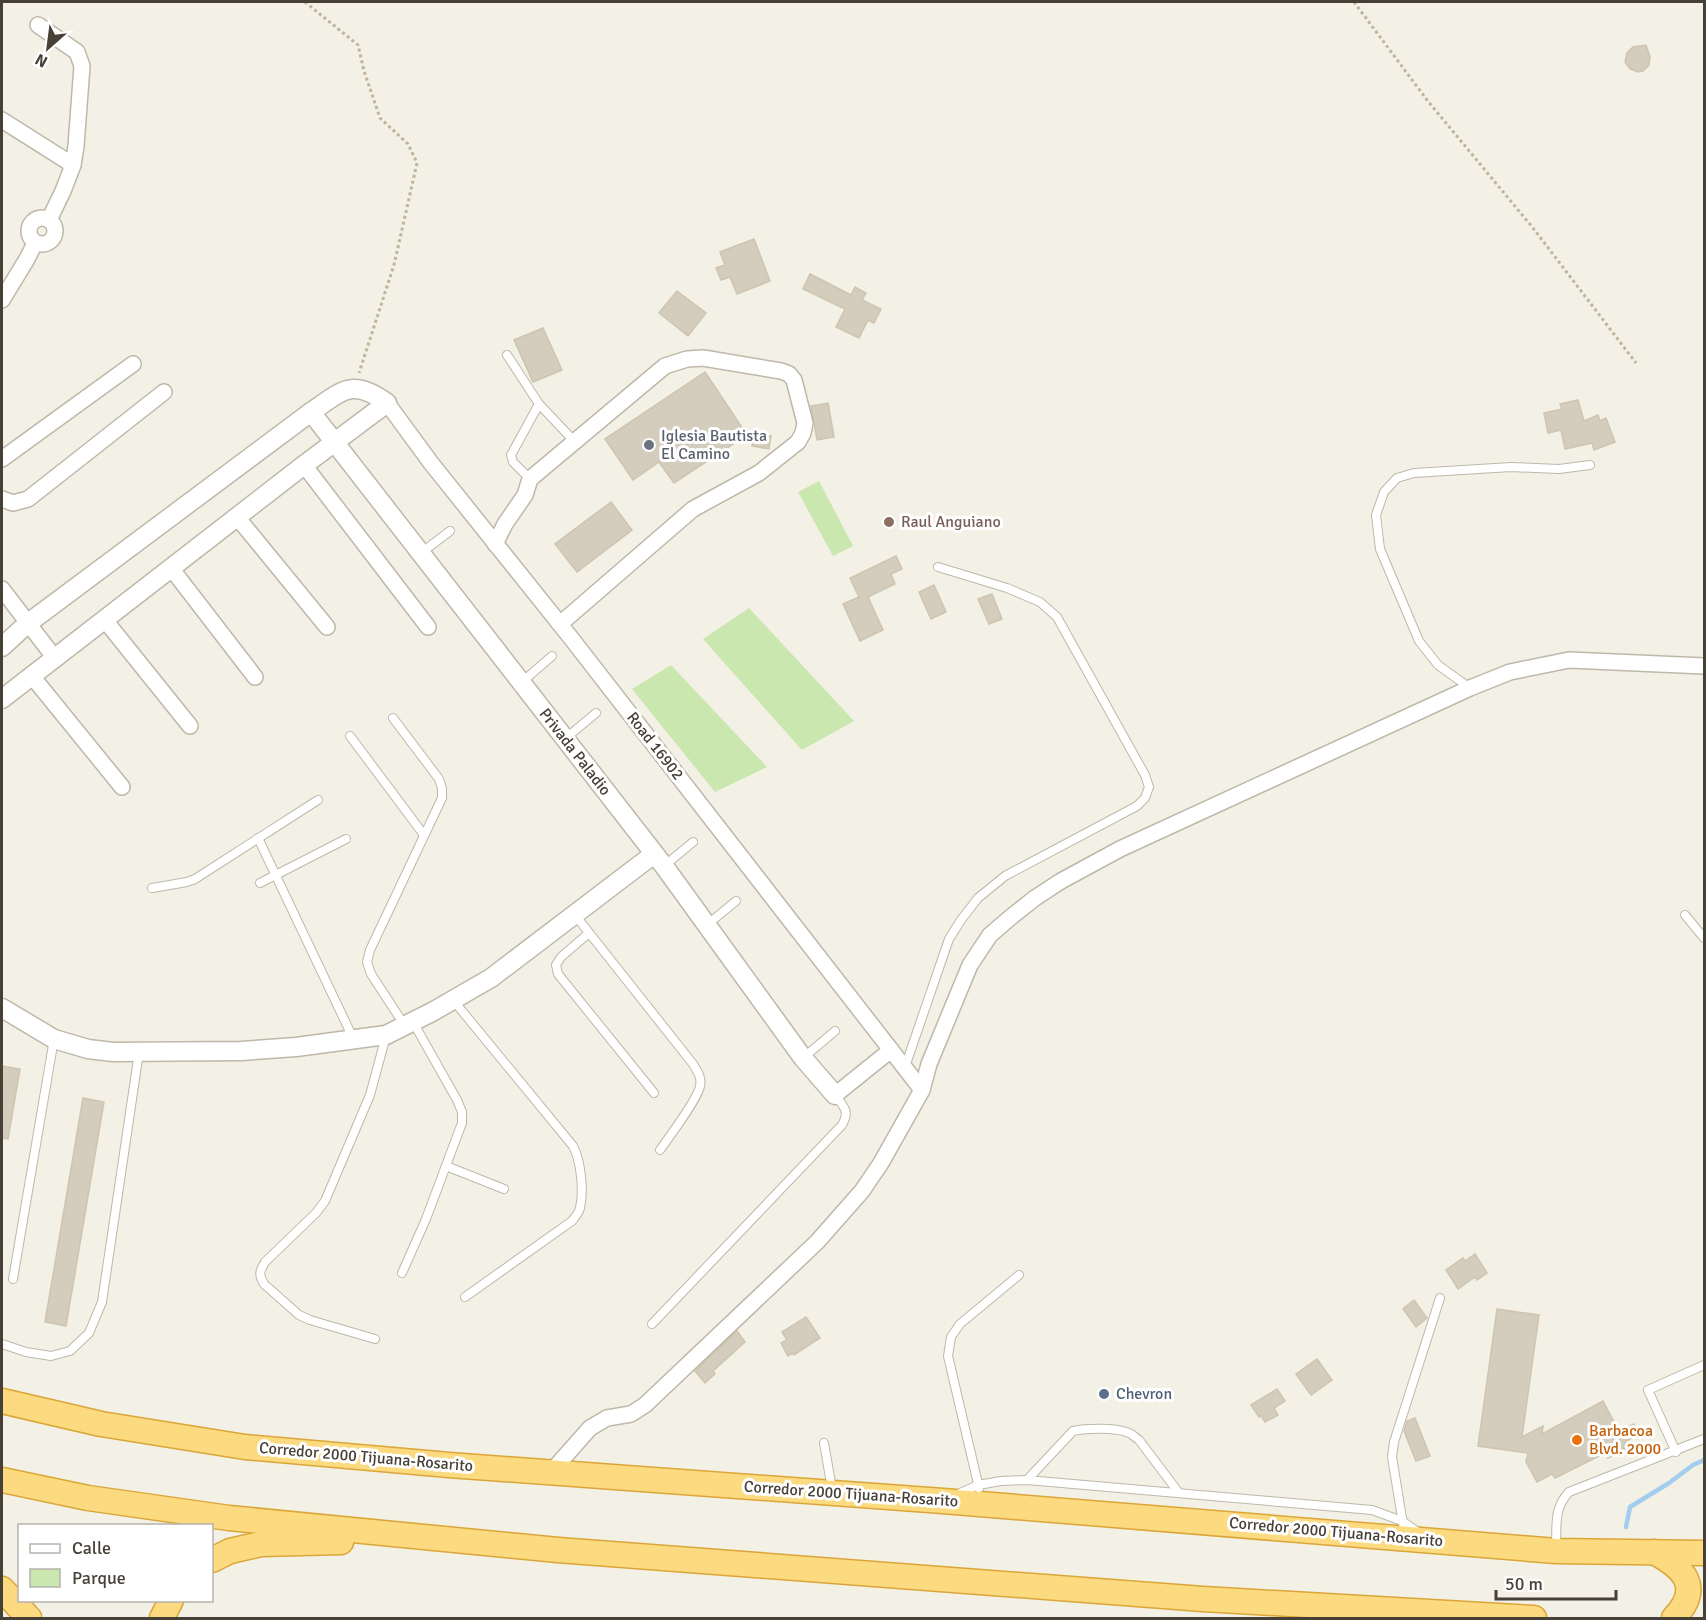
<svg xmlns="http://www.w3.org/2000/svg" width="1706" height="1620" font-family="Signika,sans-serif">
	<rect width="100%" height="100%" fill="#f3f0e6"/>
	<!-- green -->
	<g fill="#cbe7b0">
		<path d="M 819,481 L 853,546 L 833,556 L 798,492 Z"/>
		<path d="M 749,608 L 854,721 L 802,750 L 703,639 Z"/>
		<path d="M 671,665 L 767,767 L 715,792 L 632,689 Z"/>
	</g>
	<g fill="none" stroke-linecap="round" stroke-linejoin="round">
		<!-- stream -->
		<path stroke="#a3cdef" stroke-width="4.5" d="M 1626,1527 L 1630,1507 L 1669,1483 L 1693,1465 L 1704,1460"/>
	</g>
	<!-- building -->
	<g fill="#d4ccbc" stroke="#cfc4af" stroke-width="1.5">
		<path d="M 1646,45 L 1650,57 L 1649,65 L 1643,71 L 1638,72 L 1630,69 L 1625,62 L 1627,53 L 1633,47 Z"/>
		<path d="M 754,239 L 770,281 L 737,294 L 730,277 L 721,280 L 716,268 L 725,265 L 720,252 Z"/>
		<path d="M 810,274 L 851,295 L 855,287 L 866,293 L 862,300 L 881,309 L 874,323 L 868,320 L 859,338 L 836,327 L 845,309 L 803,289 Z"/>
		<path d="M 677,291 L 706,313 L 688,336 L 659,313 Z"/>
		<path d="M 543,328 L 562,370 L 533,382 L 514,340 Z"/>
		<path d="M 705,372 L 747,435 L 674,483 L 659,462 L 633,480 L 605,439 Z"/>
		<path d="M 1578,400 L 1584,421 L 1598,415 L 1600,421 L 1606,418 L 1615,442 L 1594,450 L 1592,443 L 1565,449 L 1561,430 L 1548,433 L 1544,413 L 1562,409 L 1560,404 Z"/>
		<path d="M 828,403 L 834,437 L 817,440 L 811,406 Z"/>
		<path d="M 754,434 L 771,436 L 769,449 L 752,446 Z"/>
		<path d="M 611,502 L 632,530 L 577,572 L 555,544 Z"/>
		<path d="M 896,556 L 902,569 L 891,574 L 895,584 L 868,597 L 883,630 L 860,641 L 843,604 L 859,597 L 850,578 Z"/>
		<path d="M 934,585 L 946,612 L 931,619 L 919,592 Z"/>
		<path d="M 992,594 L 1002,619 L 989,624 L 978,599 Z"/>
		<path d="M 2,1066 L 20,1069 L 8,1139 L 2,1138 Z"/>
		<path d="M 83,1098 L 104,1102 L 66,1326 L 45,1322 Z"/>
		<path d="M 1475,1254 L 1487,1273 L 1477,1280 L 1475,1277 L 1458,1289 L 1446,1270 L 1463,1258 L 1465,1261 Z"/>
		<path d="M 1414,1300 L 1427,1318 L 1416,1327 L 1403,1309 Z"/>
		<path d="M 1497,1309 L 1539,1315 L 1522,1437 L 1543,1426 L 1542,1434 L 1603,1401 L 1619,1431 L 1634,1424 L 1639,1434 L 1625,1442 L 1628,1447 L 1608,1458 L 1605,1453 L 1555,1478 L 1552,1474 L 1537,1482 L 1526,1462 L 1528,1453 L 1478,1446 Z"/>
		<path d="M 806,1317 L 820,1338 L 794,1355 L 793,1353 L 788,1356 L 781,1343 L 787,1340 L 782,1332 Z"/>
		<path d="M 737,1331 L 745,1342 L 713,1371 L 715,1374 L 705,1383 L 695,1371 Z"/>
		<path d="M 1317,1359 L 1332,1380 L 1311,1395 L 1296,1374 Z"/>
		<path d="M 1277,1389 L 1285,1401 L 1274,1408 L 1278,1415 L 1265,1422 L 1261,1416 L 1259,1417 L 1251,1405 Z"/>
		<path d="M 1415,1418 L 1430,1456 L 1416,1461 L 1404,1431 L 1407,1421 Z"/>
	</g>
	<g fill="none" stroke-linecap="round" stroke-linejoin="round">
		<defs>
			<g id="service">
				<path d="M 507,355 L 539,404 L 575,442"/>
				<path d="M 530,479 L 513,462 L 511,455 L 539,404"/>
				<path d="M 421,553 L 450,531"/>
				<path d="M 522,682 L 552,656"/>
				<path d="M 1470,688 L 1438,665 L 1419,641 L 1380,549 L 1376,515 L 1384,492 L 1397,478 L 1414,473 L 1511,467 L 1559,469 L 1590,465"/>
				<path d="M 393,718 L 439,779 L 442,788 L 442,798 L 370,950 L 367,962 L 371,974 L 405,1026"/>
				<path d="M 350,736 L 424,835"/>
				<path d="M 566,738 L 596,713"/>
				<path d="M 258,838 L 353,1038"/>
				<path d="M 664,866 L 693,842"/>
				<path d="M 260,883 L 346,839"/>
				<path d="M 152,888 L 187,882 L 195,879 L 318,800"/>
				<path d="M 575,915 L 693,1064 C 697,1071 702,1077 700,1086 C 698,1099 669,1137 660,1150"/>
				<path d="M 1685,915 L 1704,938"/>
				<path d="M 708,924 L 736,901"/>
				<path d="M 589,933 L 561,957 L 556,965 L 558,974 L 654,1093"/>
				<path d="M 453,1000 L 573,1146 C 581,1161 584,1191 580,1208 C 579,1213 575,1217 572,1221 L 465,1297"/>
				<path d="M 803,1058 L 835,1031"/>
				<path d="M 905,1067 L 949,939 L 961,920 L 978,898 L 1005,876 L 1137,806 L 1145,798 L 1149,787 L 1145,775 L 1057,617 L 1040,602 L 1007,588 L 938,567"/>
				<path d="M 446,1166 L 504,1189"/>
				<path d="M 402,1273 L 426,1219 L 462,1123 L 462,1112 L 457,1100 L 413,1022"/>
				<path d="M 13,1279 L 54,1039"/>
				<path d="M 652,1324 L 842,1125 C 850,1111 844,1107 835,1095"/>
				<path d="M 375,1339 L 310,1320 L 299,1315 L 264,1284 C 258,1275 260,1270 265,1262 L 316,1213 L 325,1201 L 370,1095 L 386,1036"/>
				<path d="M 2,1344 L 26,1352 L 51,1356 L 70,1351 L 89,1333 L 102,1302 L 139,1052"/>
				<path d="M 824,1443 L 832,1489"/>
				<path d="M 1676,1452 L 1648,1390 L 1704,1365"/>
				<path d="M 1027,1480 L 1073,1431 C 1087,1428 1119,1427 1131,1434 C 1134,1436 1136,1438 1139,1440 L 1179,1493"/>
				<path d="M 979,1488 L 948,1356 L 951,1337 L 960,1324 L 1019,1275"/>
				<path d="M 956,1495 L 978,1485 L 1001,1481 L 1027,1480 L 1372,1510 L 1402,1521 L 1418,1532"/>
				<path d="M 1403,1524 L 1392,1457 L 1394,1442 L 1440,1298"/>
				<path d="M 1556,1549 C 1557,1527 1553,1509 1569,1492 L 1704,1439"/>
			</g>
			<g id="minor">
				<path d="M 38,25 L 77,52 L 82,66 L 76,146 L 73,165 L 63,191 L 49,220"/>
				<path d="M 2,120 L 73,165"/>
				<circle cx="42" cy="231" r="13"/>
				<path d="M 2,300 L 27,259 L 35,243"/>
				<path d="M 387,403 L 431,463 L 571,638 L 922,1090"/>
				<path d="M 2,459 L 133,364"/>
				<path d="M 304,465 L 428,627"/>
				<path d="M 2,499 L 13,503 L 28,499 L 164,392"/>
				<path d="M 237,517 L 327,627"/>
				<path d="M 495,544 L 505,524 L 525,495 L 530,479 L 665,366 L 687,359 L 703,358 L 781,371 L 789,374 L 794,380 L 805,423 L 803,433 L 798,442 L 759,473 L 693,509 L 560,624"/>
				<path d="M 171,568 L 255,677"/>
				<path d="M 2,589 L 54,657"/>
				<path d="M 104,619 L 190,726"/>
				<path d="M 31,675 L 122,787"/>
				<path d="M 835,1095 L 891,1050"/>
				<path d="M 551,1472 L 590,1428 L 607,1418 L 631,1414 L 645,1405 L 817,1242 L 862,1191 L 881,1163 L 922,1090 L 929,1064 L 970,965 L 990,935 L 1011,917 L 1035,898 L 1061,881 L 1120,849 L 1470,688 L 1510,672 L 1569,660 L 1704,666"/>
			</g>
			<g id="tertiary">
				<path d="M 311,412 L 664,866 L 803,1058 L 835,1095"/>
				<path d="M 2,647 L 27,624 L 311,412 C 342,391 352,377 387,403 L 304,465 L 2,699"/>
				<path d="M 2,1008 L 54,1039 L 88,1049 L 113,1052 L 241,1051 L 296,1047 L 386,1035 L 432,1012 L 491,978 L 654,854"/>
			</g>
			<g id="trunk">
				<path d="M 2,1401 L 101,1424 L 245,1447 L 449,1465 L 943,1501 L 1556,1551 L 1704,1553"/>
				<path d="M 2,1480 L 88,1498 L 229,1518 L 558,1550 L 1203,1599 L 1534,1618"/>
				<path d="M 1654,1552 C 1684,1568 1703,1587 1674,1618"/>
				<path d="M 212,1560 L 230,1551 L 261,1544 L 341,1542"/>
				<path d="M 2,1589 L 29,1618"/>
				<path d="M 162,1618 L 171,1600"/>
			</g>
		</defs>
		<!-- service casing -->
		<use href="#service" stroke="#beb8a9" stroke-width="10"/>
		<!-- minor casing -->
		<use href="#minor" stroke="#beb8a9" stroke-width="18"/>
		<!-- tertiary casing -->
		<use href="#tertiary" stroke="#beb8a9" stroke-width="21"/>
		<!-- trunk casing -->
		<use href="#trunk" stroke="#dba638" stroke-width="27"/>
		<!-- path -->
		<g stroke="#c0b49b" stroke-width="3" stroke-dasharray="3 3" stroke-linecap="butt">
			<path d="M 305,2 L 358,45 L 364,71 L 380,118 L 408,144 L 417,163 L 394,265 L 359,373"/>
			<path d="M 1354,2 L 1427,100 L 1533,228 L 1636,363"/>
		</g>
		<!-- service -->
		<use href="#service" stroke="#fff" stroke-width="8"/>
		<!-- minor -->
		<use href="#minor" stroke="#fff" stroke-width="15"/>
		<!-- tertiary -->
		<use href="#tertiary" stroke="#fff" stroke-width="18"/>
		<!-- trunk -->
		<use href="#trunk" stroke="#fcda80" stroke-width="24"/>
	</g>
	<!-- markers -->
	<circle fill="#6b7280" stroke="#fff" stroke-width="2" cx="649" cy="445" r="6"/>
	<circle fill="#8d6e63" stroke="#fff" stroke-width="2" cx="889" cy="522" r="6"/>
	<circle fill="#5c6f8a" stroke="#fff" stroke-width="2" cx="1104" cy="1394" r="6"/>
	<circle fill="#e8710a" stroke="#fff" stroke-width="2" cx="1577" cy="1440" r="6"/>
	<g text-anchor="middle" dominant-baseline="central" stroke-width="6" stroke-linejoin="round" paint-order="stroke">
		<!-- worship labels -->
		<g font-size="16" fill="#5b616d" stroke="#fff" text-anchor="start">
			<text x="661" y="436">Iglesia Bautista<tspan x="661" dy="18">El Camino</tspan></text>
		</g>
		<!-- education labels -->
		<g font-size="16" fill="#785e54" stroke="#fff" text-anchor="start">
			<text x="901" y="522">Raul Anguiano</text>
		</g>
		<!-- street labels -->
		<g font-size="16" fill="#464036" stroke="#fff">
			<text transform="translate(655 746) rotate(52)">Road 16902</text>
			<text transform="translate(575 752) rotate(52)">Privada Paladio</text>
			<text transform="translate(366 1457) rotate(5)">Corredor 2000 Tijuana-Rosarito</text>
			<text transform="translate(851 1494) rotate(4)">Corredor 2000 Tijuana-Rosarito</text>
			<text transform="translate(1336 1532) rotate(5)">Corredor 2000 Tijuana-Rosarito</text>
		</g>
		<!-- service labels -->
		<g font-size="16" fill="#4e5e75" stroke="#fff" text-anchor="start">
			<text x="1116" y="1394">Chevron</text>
		</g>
		<!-- food labels -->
		<g font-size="16" fill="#c56008" stroke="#fff" text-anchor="start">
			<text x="1589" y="1431">Barbacoa<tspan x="1589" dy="18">Blvd. 2000</tspan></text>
		</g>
	</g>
	<!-- border -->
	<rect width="1706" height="1620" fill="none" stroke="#464036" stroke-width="6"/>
	<!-- legend -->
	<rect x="18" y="1524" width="195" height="78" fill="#ffffff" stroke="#b5b3af" stroke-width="1.5"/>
	<rect x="30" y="1544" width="30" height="9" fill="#ffffff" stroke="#b5b3af" stroke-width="1.5"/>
	<text x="72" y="1554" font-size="18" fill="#464036">Calle</text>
	<rect x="30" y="1569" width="30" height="18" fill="#cbe7b0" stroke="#b5b3af" stroke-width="1.5"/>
	<text x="72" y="1584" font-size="18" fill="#464036">Parque</text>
	<!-- north arrow -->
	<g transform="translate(48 48) rotate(208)" stroke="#ffffff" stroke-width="4.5" paint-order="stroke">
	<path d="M0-4.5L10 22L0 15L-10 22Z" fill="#464036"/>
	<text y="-9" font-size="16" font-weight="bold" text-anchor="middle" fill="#464036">N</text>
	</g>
	<!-- scale -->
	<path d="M1496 1590v9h120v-9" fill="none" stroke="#464036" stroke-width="3"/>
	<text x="1505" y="1590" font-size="18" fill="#464036" stroke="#ffffff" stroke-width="4.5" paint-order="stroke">50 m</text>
</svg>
